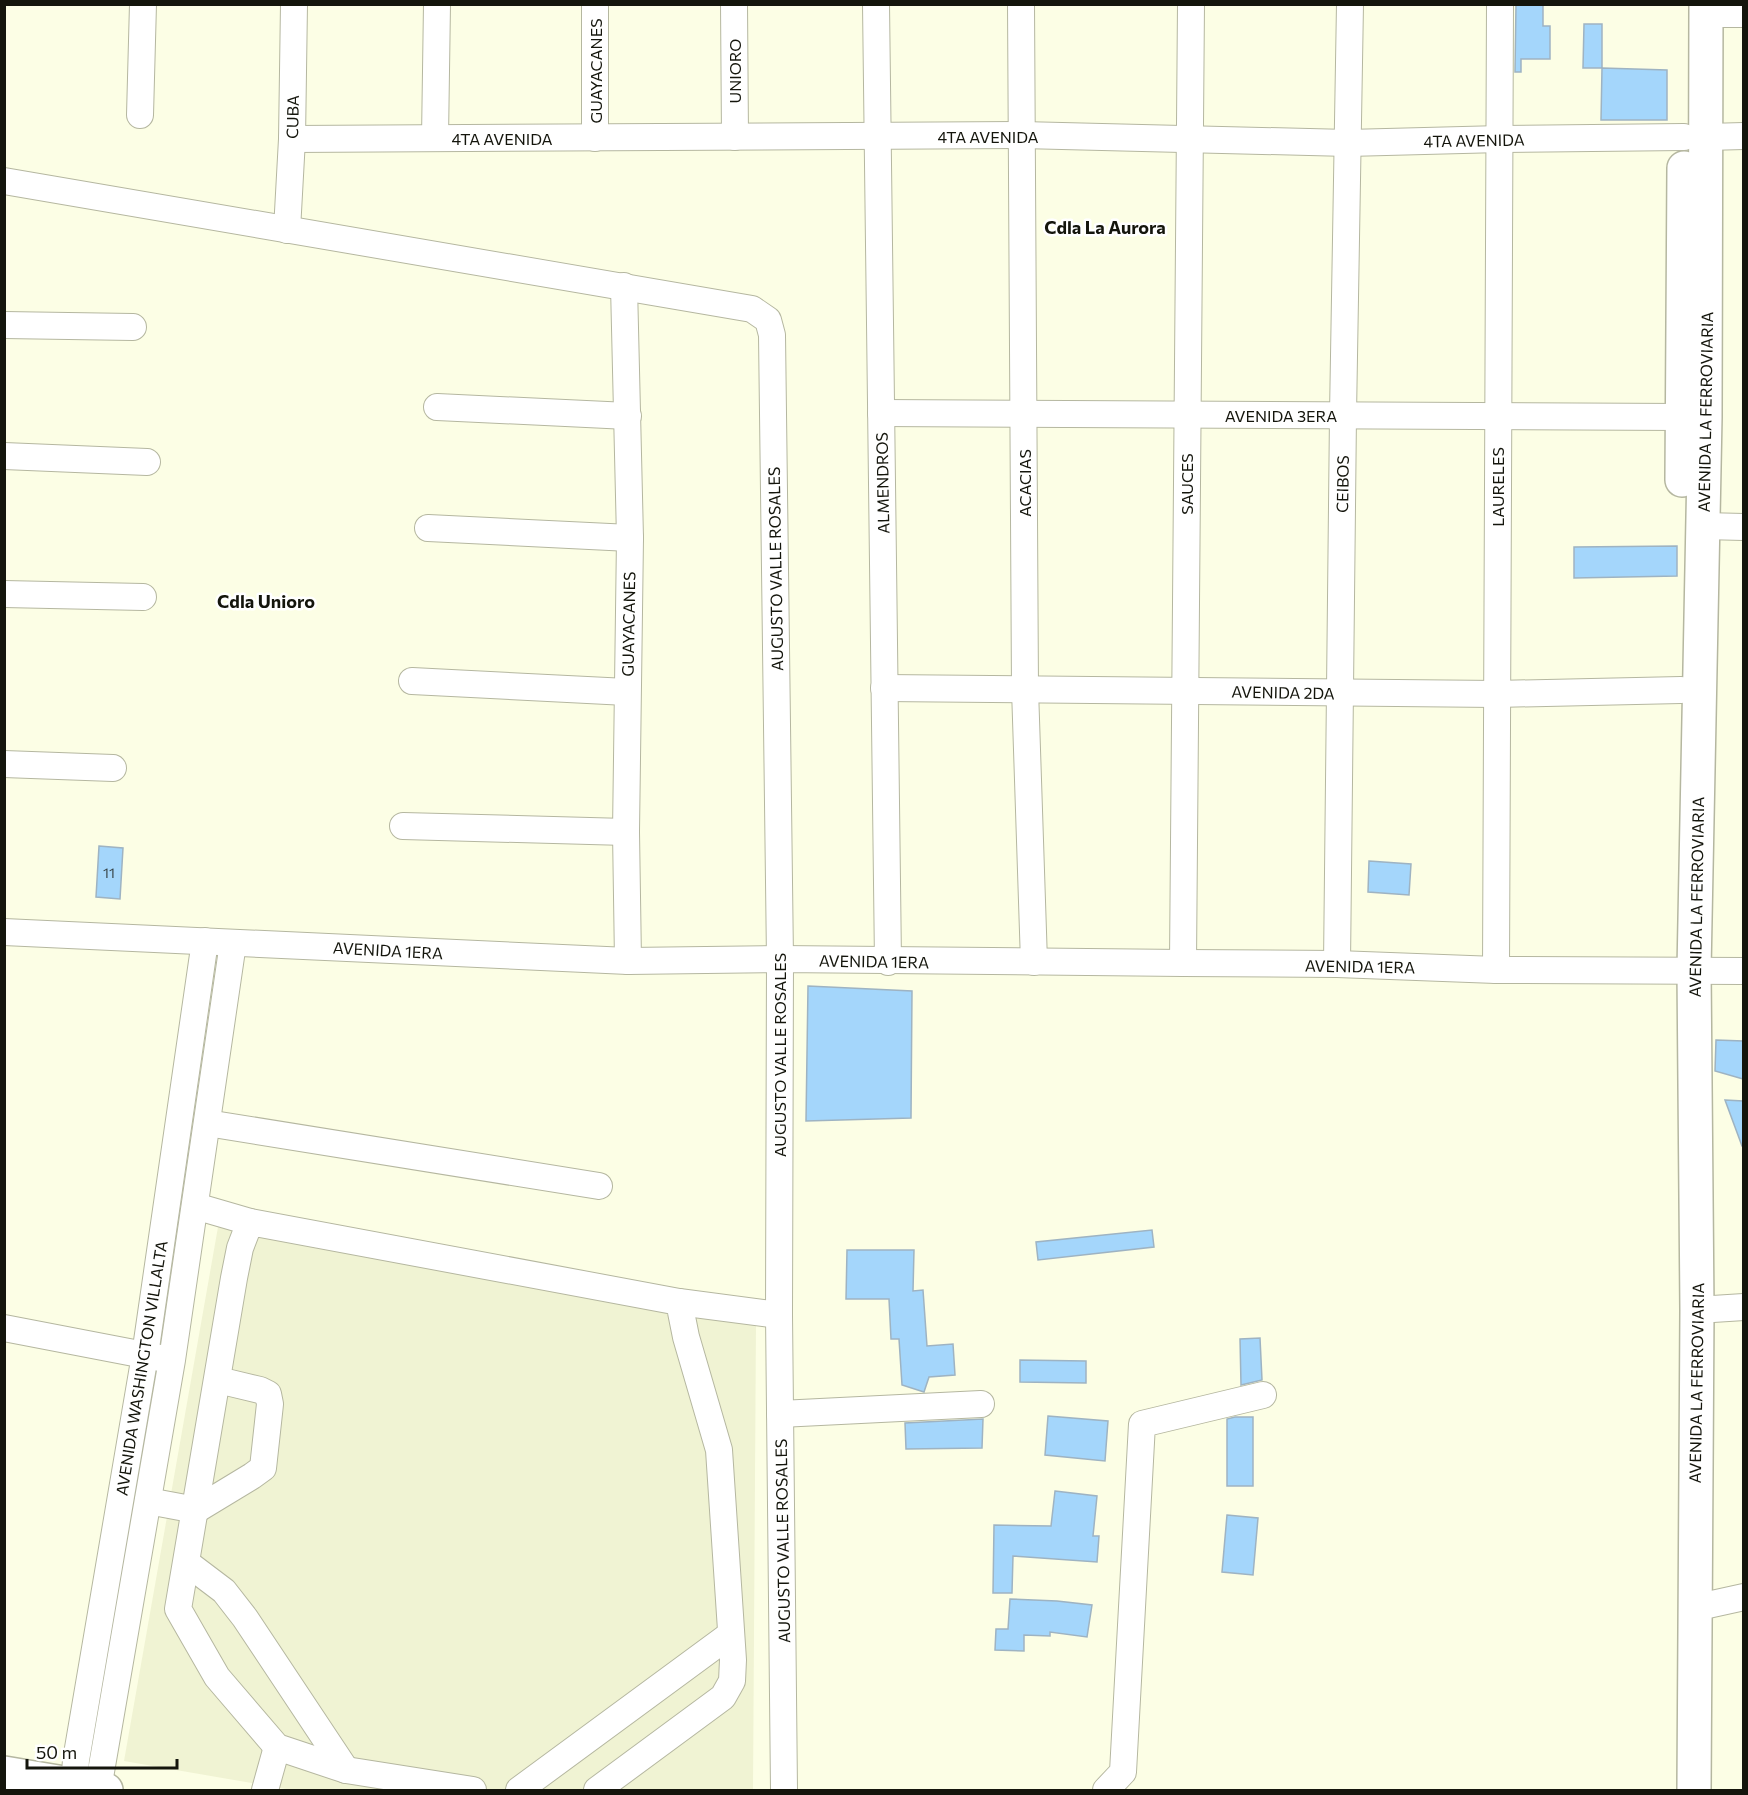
<svg xmlns="http://www.w3.org/2000/svg" width="1748" height="1795" font-family="Commissioner,sans-serif">
	<rect width="100%" height="100%" fill="#fcfee5"/>
	<!-- built -->
	<path fill="#f0f3d3" d="M 218,1227 L 756,1321 L 753,1790 L 292,1790 L 124,1761 Z"/>
	<!-- building -->
	<g fill="#a4d6fb" stroke="#9eb3c2" stroke-width="1.5">
		<path d="M 1516,4 L 1543,4 L 1543,26 L 1550,26 L 1550,59 L 1521,59 L 1521,72 L 1515,72 Z"/>
		<path d="M 1584,24 L 1602,24 L 1602,68 L 1583,68 Z"/>
		<path d="M 1602,68 L 1667,70 L 1667,120 L 1601,120 Z"/>
		<path d="M 1677,546 L 1677,576 L 1574,578 L 1574,547 Z"/>
		<path d="M 99,846 L 123,848 L 120,899 L 96,897 Z"/>
		<path d="M 1369,861 L 1411,864 L 1409,895 L 1368,892 Z"/>
		<path d="M 808,986 L 912,991 L 911,1118 L 806,1121 Z"/>
		<path d="M 1716,1040 L 1743,1041 L 1743,1079 L 1715,1071 Z"/>
		<path d="M 1725,1100 L 1743,1101 L 1743,1146 L 1742,1146 Z"/>
		<path d="M 1152,1230 L 1154,1247 L 1038,1260 L 1036,1242 Z"/>
		<path d="M 847,1250 L 914,1250 L 913,1291 L 923,1290 L 927,1346 L 953,1344 L 955,1375 L 929,1377 L 924,1392 L 902,1385 L 899,1339 L 891,1339 L 889,1299 L 846,1299 Z"/>
		<path d="M 1260,1338 L 1262,1380 L 1241,1385 L 1240,1339 Z"/>
		<path d="M 1020,1360 L 1086,1361 L 1086,1383 L 1020,1382 Z"/>
		<path d="M 1048,1416 L 1108,1421 L 1105,1461 L 1045,1455 Z"/>
		<path d="M 1235,1417 L 1253,1417 L 1253,1486 L 1227,1486 L 1227,1419 Z"/>
		<path d="M 983,1419 L 982,1448 L 906,1449 L 905,1423 Z"/>
		<path d="M 1055,1491 L 1097,1496 L 1093,1536 L 1099,1536 L 1097,1562 L 1013,1556 L 1012,1593 L 993,1593 L 994,1525 L 1051,1526 Z"/>
		<path d="M 1227,1515 L 1258,1518 L 1253,1575 L 1222,1572 Z"/>
		<path d="M 1010,1599 L 1057,1601 L 1092,1605 L 1087,1637 L 1050,1632 L 1050,1636 L 1024,1635 L 1024,1651 L 995,1650 L 996,1629 L 1008,1629 Z"/>
	</g>
	<g fill="none" stroke-linecap="round" stroke-linejoin="round">
		<defs>
			<g id="minor">
				<path d="M 595,4 L 595,138"/>
				<path d="M 734,4 L 735,137"/>
				<path d="M 876,4 L 888,962"/>
				<path d="M 1021,4 L 1025,689 L 1034,962"/>
				<path d="M 1706,14 L 1744,14"/>
				<path d="M 140,115 L 143,4"/>
				<path d="M 1707,137 L 1744,136"/>
				<path d="M 435,138 L 437,4"/>
				<path d="M 292,139 L 1022,135 L 1348,143 L 1501,139 L 1684,137"/>
				<path d="M 4,181 L 752,309 L 768,320 L 772,335 L 780,959 L 779,1315 L 784,1790"/>
				<path d="M 287,230 L 292,139 L 294,4"/>
				<path d="M 624,286 L 630,538 L 626,832 L 628,961"/>
				<path d="M 4,325 L 133,327"/>
				<path d="M 437,407 L 628,416"/>
				<path d="M 881,413 L 1682,417"/>
				<path d="M 4,456 L 147,462"/>
				<path d="M 1704,526 L 1744,527"/>
				<path d="M 428,528 L 630,538"/>
				<path d="M 4,594 L 143,597"/>
				<path d="M 412,681 L 627,692"/>
				<path d="M 884,688 L 1497,694 L 1681,690"/>
				<path d="M 4,764 L 113,768"/>
				<path d="M 403,826 L 626,832"/>
				<path d="M 4,932 L 628,961 L 780,959 L 1183,963 L 1337,964 L 1496,970 L 1744,971"/>
				<path d="M 1183,963 L 1191,4"/>
				<path d="M 1337,964 L 1343,415 L 1350,4"/>
				<path d="M 1496,970 L 1500,4"/>
				<path d="M 207,1123 L 599,1186"/>
				<path d="M 195,1206 L 250,1222"/>
				<path d="M 679,1302 L 779,1315"/>
				<path d="M 1697,1310 L 1744,1307"/>
				<path d="M 4,1328 L 160,1358"/>
				<path d="M 780,1414 L 981,1404"/>
				<path d="M 148,1501 L 196,1510 L 252,1476 L 263,1468 L 270,1404 L 268,1394 L 260,1390 L 218,1380"/>
				<path d="M 187,1563 L 224,1591 L 245,1618 L 346,1770"/>
				<path d="M 1694,1608 L 1744,1597"/>
				<path d="M 98,1789 L 172,1360 L 233,943"/>
				<path d="M 67,1790 L 74,1786 L 76,1760 L 145,1355 L 205,941"/>
				<path d="M 265,1790 L 277,1747"/>
				<path d="M 473,1790 L 346,1770 L 277,1747 L 217,1677 L 178,1609 L 234,1278 L 240,1248 L 250,1222 L 679,1302 L 686,1337 L 719,1450 L 733,1660 L 732,1681 L 723,1697 L 597,1790"/>
				<path d="M 519,1790 L 731,1634"/>
				<path d="M 1106,1790 L 1123,1772 L 1142,1424 L 1263,1395"/>
			</g>
			<g id="major">
				<path d="M 1682,480 L 1684,168"/>
				<path d="M 4,1773 L 106,1790"/>
				<path d="M 1694,1790 L 1697,1310 L 1694,970 L 1705,417 L 1706,4"/>
			</g>
		</defs>
		<!-- minor casing -->
		<use href="#minor" stroke="#b5b7a0" stroke-width="28"/>
		<!-- major casing -->
		<use href="#major" stroke="#b5b7a0" stroke-width="36"/>
		<!-- minor -->
		<use href="#minor" stroke="#fff" stroke-width="26"/>
		<!-- major -->
		<use href="#major" stroke="#fff" stroke-width="33"/>
	</g>
	<g text-anchor="middle" dominant-baseline="central" stroke-width="5" stroke-linejoin="round" paint-order="stroke">
		<!-- number labels -->
		<g font-size="14" fill="#384548">
			<text x="109" y="872">11</text>
		</g>
		<!-- street labels -->
		<g font-size="16" fill="#14150c" stroke="#fff">
			<text transform="translate(595 71) rotate(-90)">GUAYACANES</text>
			<text transform="translate(734 71) rotate(-90)">UNIORO</text>
			<text transform="translate(292 117) rotate(-89)">CUBA</text>
			<text x="988" y="136">4TA AVENIDA</text>
			<text x="502" y="138">4TA AVENIDA</text>
			<text transform="translate(1474 140) rotate(-1)">4TA AVENIDA</text>
			<text transform="translate(1705 412) rotate(-89)">AVENIDA LA FERROVIARIA</text>
			<text x="1281" y="415">AVENIDA 3ERA</text>
			<text transform="translate(882 483) rotate(-91)">ALMENDROS</text>
			<text transform="translate(1024 483) rotate(-90)">ACACIAS</text>
			<text transform="translate(1186 484) rotate(-90)">SAUCES</text>
			<text transform="translate(1342 484) rotate(-89)">CEIBOS</text>
			<text transform="translate(1497 487) rotate(-90)">LAURELES</text>
			<text transform="translate(775 569) rotate(-91)">AUGUSTO VALLE ROSALES</text>
			<text transform="translate(628 624) rotate(-89)">GUAYACANES</text>
			<text transform="translate(1283 692) rotate(1)">AVENIDA 2DA</text>
			<text transform="translate(1696 897) rotate(-89)">AVENIDA LA FERROVIARIA</text>
			<text transform="translate(388 950) rotate(3)">AVENIDA 1ERA</text>
			<text transform="translate(874 961) rotate(1)">AVENIDA 1ERA</text>
			<text transform="translate(1360 966) rotate(1)">AVENIDA 1ERA</text>
			<text transform="translate(779 1055) rotate(-90)">AUGUSTO VALLE ROSALES</text>
			<text transform="translate(141 1368) rotate(-81)">AVENIDA WASHINGTON VILLALTA</text>
			<text transform="translate(1696 1383) rotate(-89)">AVENIDA LA FERROVIARIA</text>
			<text transform="translate(782 1541) rotate(-91)">AUGUSTO VALLE ROSALES</text>
		</g>
		<!-- neighbourhood labels -->
		<g font-size="18" font-weight="bold" fill="#14150c" stroke="#fff">
			<text x="1105" y="227">Cdla La Aurora</text>
			<text x="266" y="601">Cdla Unioro</text>
		</g>
	</g>
	<!-- border -->
	<rect width="1748" height="1795" fill="none" stroke="#14150c" stroke-width="12"/>
	<!-- scale -->
	<path d="M27 1759v9h150v-9" fill="none" stroke="#14150c" stroke-width="3"/>
	<text x="36" y="1759" font-size="18" fill="#14150c" stroke="#ffffff" stroke-width="4.5" paint-order="stroke">50 m</text>
</svg>
